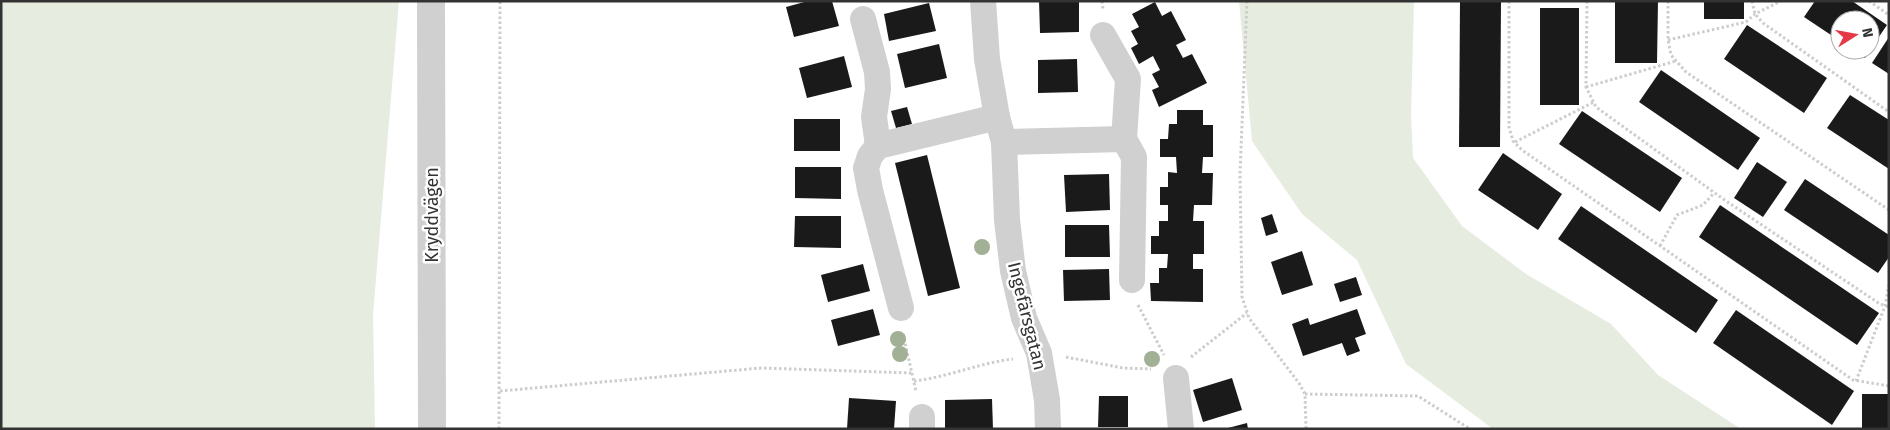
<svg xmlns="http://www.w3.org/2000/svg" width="1890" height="430" font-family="'Fira Sans',sans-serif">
	<rect width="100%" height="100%" fill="#fff"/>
	<!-- green -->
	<g fill="#e6ecdf">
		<path d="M 1,1 L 399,1 L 373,315 L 375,429 L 1,429 Z"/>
		<path d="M 1239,1 L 1414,1 L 1411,115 L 1413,158 L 1462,226 L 1526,274 L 1611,324 L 1658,375 L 1741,429 L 1493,429 L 1406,364 L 1357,260 L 1302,214 L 1252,141 Z"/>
	</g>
	<!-- building -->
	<g fill="#1a1a1a">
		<path d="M 808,1 L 832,1 L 839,26 L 794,37 L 786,7 Z"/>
		<path d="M 1039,1 L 1079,1 L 1079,32 L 1040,33 Z"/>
		<path d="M 1460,1 L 1501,1 L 1500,147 L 1459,147 Z"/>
		<path d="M 1615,1 L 1658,1 L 1657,63 L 1615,63 Z"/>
		<rect x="1704" y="1" width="40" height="18"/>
		<path d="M 1815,1 L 1852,1 L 1887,25 L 1870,50 L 1870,20 L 1840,20 L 1840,41 L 1804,17 Z"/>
		<path d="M 1155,2 L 1162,16 L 1171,11 L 1186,40 L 1176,45 L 1183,58 L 1192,54 L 1207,83 L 1159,107 L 1152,90 L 1159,87 L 1152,74 L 1160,70 L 1153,56 L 1139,64 L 1131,48 L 1138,44 L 1131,31 L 1139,27 L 1132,14 Z"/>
		<path d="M 929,3 L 936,31 L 889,41 L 884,14 Z"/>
		<rect x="1540" y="8" width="39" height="97"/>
		<path d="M 1747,25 L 1827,78 L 1804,113 L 1724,59 Z"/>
		<path d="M 1889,37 L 1889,74 L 1872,63 Z"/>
		<path d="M 939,44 L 947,78 L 905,88 L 897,54 Z"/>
		<path d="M 1853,50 L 1870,50 L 1865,58 Z"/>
		<path d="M 844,56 L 852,87 L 807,98 L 799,68 Z"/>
		<path d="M 1077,59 L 1078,92 L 1038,93 L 1038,60 Z"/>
		<path d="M 1661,70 L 1760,138 L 1738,170 L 1639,102 Z"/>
		<path d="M 1850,95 L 1889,120 L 1889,169 L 1827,128 Z"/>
		<path d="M 907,107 L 912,124 L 896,128 L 891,111 Z"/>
		<path d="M 1177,110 L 1203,110 L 1203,125 L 1213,125 L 1213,157 L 1203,157 L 1202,173 L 1213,173 L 1212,205 L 1194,205 L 1193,221 L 1204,221 L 1204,254 L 1193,254 L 1193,269 L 1203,269 L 1203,302 L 1151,301 L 1150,283 L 1159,283 L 1159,268 L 1167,268 L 1168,254 L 1151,254 L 1151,236 L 1159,236 L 1159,221 L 1168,221 L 1168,205 L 1160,205 L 1160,187 L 1168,187 L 1168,172 L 1177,173 L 1176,157 L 1160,157 L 1160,139 L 1168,139 L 1169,124 L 1177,124 Z"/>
		<path d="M 1582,111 L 1682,178 L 1660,212 L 1559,144 Z"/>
		<rect x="794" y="119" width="46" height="32"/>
		<path d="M 1503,153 L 1562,194 L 1538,230 L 1478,190 Z"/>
		<path d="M 927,155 L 960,288 L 928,296 L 895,163 Z"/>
		<path d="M 1757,162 L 1787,182 L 1763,217 L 1734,198 Z"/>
		<path d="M 795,167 L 841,167 L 841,199 L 795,198 Z"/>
		<path d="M 1109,174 L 1110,210 L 1066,212 L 1064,175 Z"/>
		<path d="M 1805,179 L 1889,235 L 1889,257 L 1878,273 L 1784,210 Z"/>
		<path d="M 1720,205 L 1879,313 L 1857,345 L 1699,237 Z"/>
		<path d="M 1581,206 L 1718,300 L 1696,333 L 1558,239 Z"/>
		<path d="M 1272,214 L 1278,232 L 1266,236 L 1261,218 Z"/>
		<path d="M 795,216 L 841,216 L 841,248 L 794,247 Z"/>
		<path d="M 1065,225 L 1109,225 L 1110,257 L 1065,257 Z"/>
		<path d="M 1302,251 L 1313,285 L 1282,295 L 1271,262 Z"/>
		<path d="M 863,264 L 870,291 L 828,302 L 821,275 Z"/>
		<path d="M 1109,269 L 1110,300 L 1064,301 L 1063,270 Z"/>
		<path d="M 1356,277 L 1362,295 L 1340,302 L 1334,284 Z"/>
		<path d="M 873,309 L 880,335 L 838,346 L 831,320 Z"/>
		<path d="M 1357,309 L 1366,334 L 1355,338 L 1360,351 L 1347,356 L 1342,343 L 1303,356 L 1292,324 L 1308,318 L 1310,325 Z"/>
		<path d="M 1736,310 L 1854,391 L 1832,425 L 1713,343 Z"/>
		<path d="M 1232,378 L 1242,410 L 1203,422 L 1193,390 Z"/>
		<rect x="1862" y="394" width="27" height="35"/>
		<path d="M 1099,396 L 1128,396 L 1128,427 L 1098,427 Z"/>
		<path d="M 849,398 L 896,401 L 894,429 L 847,429 Z"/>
		<path d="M 992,399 L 993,429 L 945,429 L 945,400 Z"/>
		<path d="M 1247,423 L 1248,429 L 1228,429 L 1228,428 Z"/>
	</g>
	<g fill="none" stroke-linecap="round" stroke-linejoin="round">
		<!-- path -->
		<g stroke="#cdcdcd" stroke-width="3" stroke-dasharray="2.5 2.5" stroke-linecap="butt">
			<path d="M 1102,1 L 1103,9"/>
			<path d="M 1247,1 L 1240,174 L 1242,297 L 1249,318 L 1299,383 L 1305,394 L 1306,429"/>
			<path d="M 1509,1 L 1509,127 L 1513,141 L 1522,150 L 1853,380 L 1889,386"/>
			<path d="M 1587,1 L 1586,87 L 1596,107 L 1726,201 L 1880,304 L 1889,307"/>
			<path d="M 1668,1 L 1668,40 L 1671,55 L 1686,72 L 1889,210"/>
			<path d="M 1752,1 L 1755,14 L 1763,23 L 1889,112"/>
			<path d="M 1869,1 L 1889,15"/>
			<path d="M 1668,40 L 1746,22 L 1755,14 L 1781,1"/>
			<path d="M 1586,87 L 1676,61"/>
			<path d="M 1515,142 L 1594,102"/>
			<path d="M 1660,246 L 1677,215 L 1703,205 L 1714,193"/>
			<path d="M 1138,305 L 1164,355"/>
			<path d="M 903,334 L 916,391"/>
			<path d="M 1066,357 L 1123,368 L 1151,369"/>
			<path d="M 1191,357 L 1247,313"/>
			<path d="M 914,381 C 948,377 979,363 1013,359"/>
			<path d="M 1856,381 L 1885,306 L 1889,285"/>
			<path d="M 500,391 L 761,368 L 912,373"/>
			<path d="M 1305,394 L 1418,396 L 1470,429"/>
			<path d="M 499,429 L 500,1"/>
		</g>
		<!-- minor -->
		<g stroke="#d0d0d0" stroke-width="26">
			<path d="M 983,1 L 987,59 L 997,117 L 1004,142 L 1007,220 L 1013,271 L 1024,318 L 1039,353 L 1047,400 L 1048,429"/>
			<path d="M 863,19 L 877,72 L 878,89 L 874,117 L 878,146"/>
			<path d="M 1103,35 L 1128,79 L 1124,139"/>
			<path d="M 1004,142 L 1124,139 L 1134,157 L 1132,280"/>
			<path d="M 901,308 L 870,190 L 866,168 L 870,156 L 878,146 L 997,117"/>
			<path d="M 1176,378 L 1181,429"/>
			<path d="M 922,417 L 922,429"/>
		</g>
		<!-- tertiary -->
		<path stroke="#d0d0d0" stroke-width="28" d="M 431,1 L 432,429"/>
	</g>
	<!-- trees -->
	<g fill="#a2b095">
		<circle cx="982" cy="247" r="8"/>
		<circle cx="898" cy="339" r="8"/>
		<circle cx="900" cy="354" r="8"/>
		<circle cx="1152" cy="359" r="8"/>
	</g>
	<g text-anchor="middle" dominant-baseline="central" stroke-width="5" stroke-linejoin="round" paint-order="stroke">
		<!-- street labels -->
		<g font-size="18" fill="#333" stroke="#fff">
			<text transform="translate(432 215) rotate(-90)">Kryddvägen</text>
			<text transform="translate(1027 316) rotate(76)">Ingefärsgatan</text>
		</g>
	</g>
	<!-- border -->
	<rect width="1890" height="430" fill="none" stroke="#333333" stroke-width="5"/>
	<!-- north arrow -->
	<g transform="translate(1855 35) rotate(79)"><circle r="24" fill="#ffffff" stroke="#adadad"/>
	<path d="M0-4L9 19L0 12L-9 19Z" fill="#e63946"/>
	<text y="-8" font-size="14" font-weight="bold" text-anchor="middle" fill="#333333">N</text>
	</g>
</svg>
